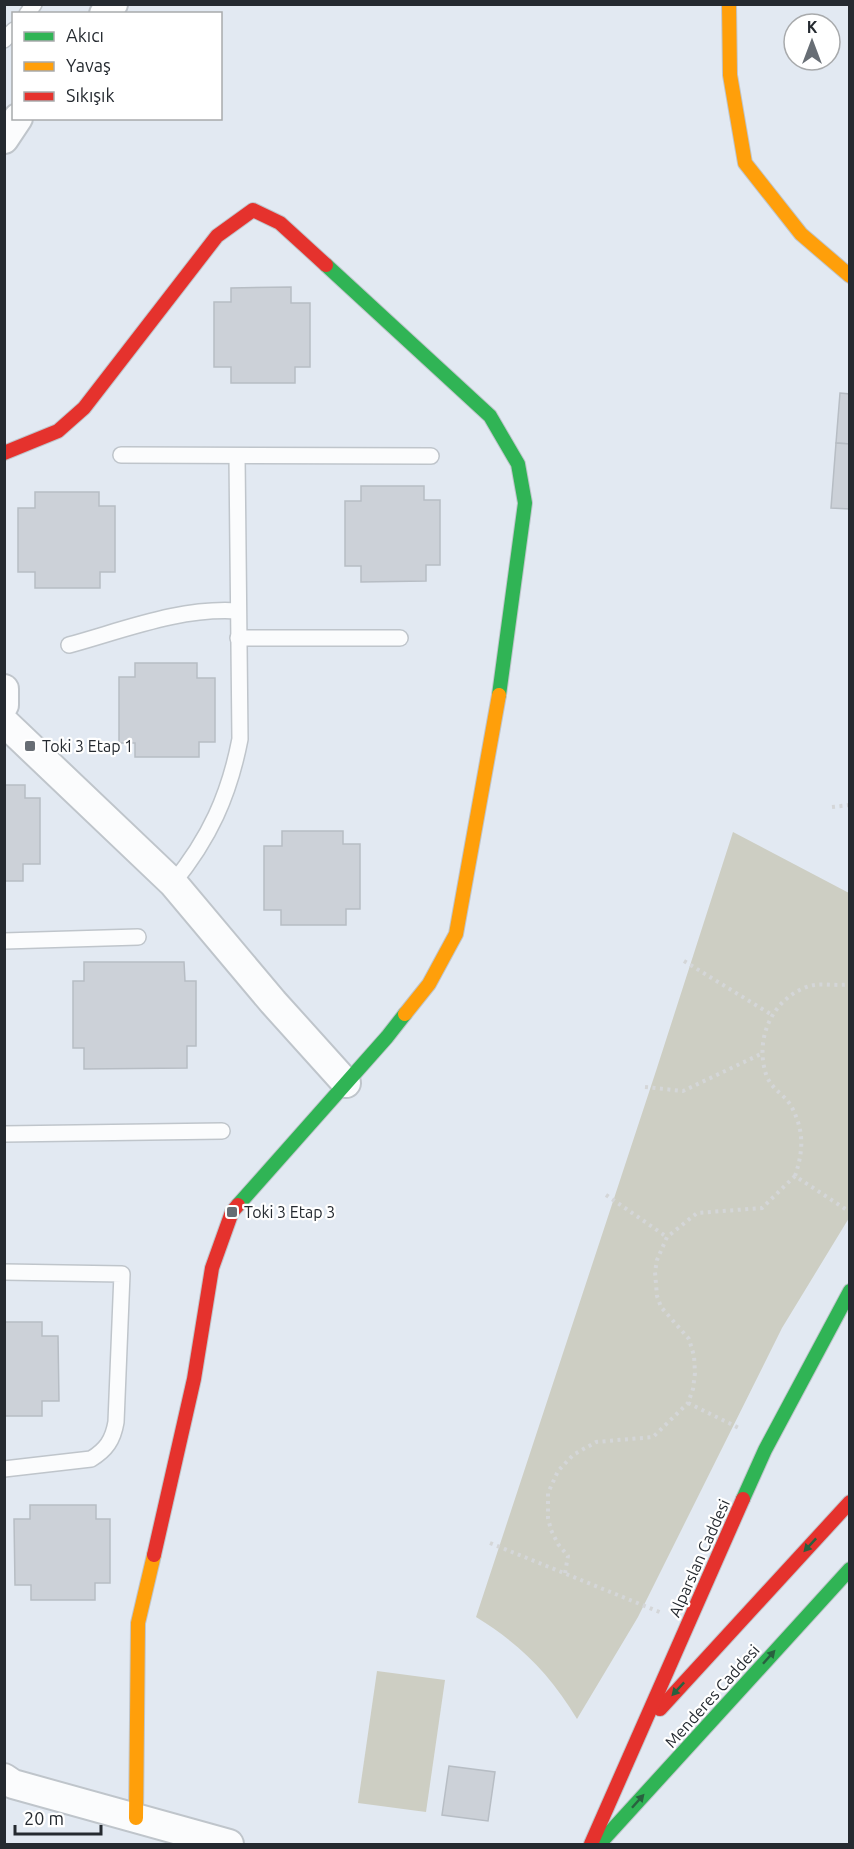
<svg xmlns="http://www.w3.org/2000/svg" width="854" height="1849" font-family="Ubuntu,sans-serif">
	<rect width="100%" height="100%" fill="#e2e9f2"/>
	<!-- green -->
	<g fill="#cdcec3">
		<path d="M 733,832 L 849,893 L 849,1218 L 782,1328 L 638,1617 L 577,1719 C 550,1674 520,1644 476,1617 L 656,1071 Z"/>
		<path d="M 377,1671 L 445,1680 L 426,1812 L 358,1803 Z"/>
	</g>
	<!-- building -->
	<g fill="#ccd1d8" stroke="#b7bdc4" stroke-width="1.5">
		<path d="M 291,287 L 291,303 L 310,303 L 310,367 L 295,367 L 295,383 L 231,383 L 231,367 L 214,367 L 214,302 L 231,302 L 231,288 Z"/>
		<path d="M 840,393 L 850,394 L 850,444 L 836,443 Z"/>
		<path d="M 836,443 L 850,444 L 850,509 L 831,508 Z"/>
		<path d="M 361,486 L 424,486 L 424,500 L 440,500 L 440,565 L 426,565 L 426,581 L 361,582 L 361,566 L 345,566 L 345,501 L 361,501 Z"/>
		<path d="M 35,492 L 99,492 L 99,506 L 115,506 L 115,572 L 100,572 L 100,588 L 35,588 L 35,572 L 18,572 L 18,508 L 35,508 Z"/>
		<path d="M 135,663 L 197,663 L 197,678 L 215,678 L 215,742 L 199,742 L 199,757 L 135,757 L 135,743 L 119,743 L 119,677 L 135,677 Z"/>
		<path d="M 4,785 L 25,785 L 25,798 L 40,798 L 40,864 L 23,864 L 23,881 L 4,881 Z"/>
		<path d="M 282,831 L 343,831 L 343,844 L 360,844 L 360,909 L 346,909 L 346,925 L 281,925 L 281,910 L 264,910 L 264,846 L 282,846 Z"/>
		<path d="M 84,962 L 184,962 L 185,981 L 196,981 L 196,1046 L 187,1046 L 187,1068 L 84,1069 L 84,1048 L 73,1048 L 73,981 L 84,981 Z"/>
		<path d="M 4,1322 L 42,1322 L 42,1336 L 58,1336 L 59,1401 L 42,1401 L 42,1416 L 4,1416 Z"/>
		<path d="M 30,1505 L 96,1505 L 96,1519 L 110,1519 L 110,1583 L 95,1583 L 95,1600 L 31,1600 L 31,1585 L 15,1585 L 14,1519 L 30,1519 Z"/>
		<path d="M 449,1766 L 495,1772 L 488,1821 L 442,1815 Z"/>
	</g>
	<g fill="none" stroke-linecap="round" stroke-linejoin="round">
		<defs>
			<g id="lane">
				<path d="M 27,14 L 34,4"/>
				<path d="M 4,40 L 14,30"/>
				<path d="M 121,455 L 431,456"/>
				<path d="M 238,638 L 400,638"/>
				<path d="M 69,645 C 124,630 181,607 238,611"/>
				<path d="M 173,883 C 209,839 229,796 240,739 L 237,456"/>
				<path d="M 4,941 L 138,937"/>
				<path d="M 4,1134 L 222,1131"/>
				<path d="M 4,1272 L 122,1274 L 116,1422 C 113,1440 106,1450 91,1459 L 4,1469"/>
			</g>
			<g id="street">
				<path d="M 104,14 L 113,4"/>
				<path d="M 4,139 L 18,118"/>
				<path d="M 4,689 L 4,705"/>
				<path d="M 4,722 L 173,883 L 273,1002 L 346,1083"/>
				<path d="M 4,1778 L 13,1784 L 229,1844"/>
			</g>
			<g id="fast">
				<path d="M 326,265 L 490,416 L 518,464 L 525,503 L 499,695"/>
				<path d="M 238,1205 L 387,1037 L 405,1014"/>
				<path d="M 743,1499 L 765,1450 L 850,1291"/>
				<path d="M 602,1841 L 850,1569"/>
			</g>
			<g id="slow">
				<path d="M 729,4 L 730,75 L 745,163 L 801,234 L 850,276"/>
				<path d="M 405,1014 L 429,984 L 456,934 L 499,695"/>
				<path d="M 136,1818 L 138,1623 L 154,1555"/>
			</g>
			<g id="jam">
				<path d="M 4,453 L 58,431 L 84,408 L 217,236 L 253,210 L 280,223 L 326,265"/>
				<path d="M 154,1555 L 194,1379 L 212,1268 L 232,1212 L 238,1205"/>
				<path d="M 660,1709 L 850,1502"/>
				<path d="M 591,1844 L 743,1499"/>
			</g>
		</defs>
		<!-- lane casing -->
		<use href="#lane" stroke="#bfc5cb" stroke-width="18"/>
		<!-- street casing -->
		<use href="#street" stroke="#bfc5cb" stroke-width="32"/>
		<!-- fast casing -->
		<use href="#fast" stroke="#bfc5cb" stroke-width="16"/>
		<!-- slow casing -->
		<use href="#slow" stroke="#bfc5cb" stroke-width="16"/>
		<!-- jam casing -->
		<use href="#jam" stroke="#bfc5cb" stroke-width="16"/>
		<!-- path -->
		<g stroke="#d4d6d8" stroke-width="4" stroke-dasharray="3 4.5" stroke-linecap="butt">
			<path d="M 832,807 L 850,805"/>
			<path d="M 684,961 L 772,1015"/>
			<path d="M 645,1087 L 683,1091 L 763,1053"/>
			<path d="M 795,1176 C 801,1158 804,1141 798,1122 C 795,1113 791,1104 785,1098 C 778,1091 771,1086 767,1077 C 754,1042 770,1002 804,988 C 819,981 834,987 850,984"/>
			<path d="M 606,1195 L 667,1237"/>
			<path d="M 688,1403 L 741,1429"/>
			<path d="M 490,1543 L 662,1613"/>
			<path d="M 565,1573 L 568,1556 L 558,1544 L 551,1530 L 548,1518 L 548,1493 L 558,1471 L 573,1455 L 596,1442 L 653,1437 L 688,1403 L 693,1389 L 695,1373 L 694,1356 L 689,1339 L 661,1307 L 657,1296 L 655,1272 L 657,1260 L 667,1237 L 697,1213 L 762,1208 L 795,1176 L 850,1212"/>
		</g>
		<!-- lane -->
		<use href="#lane" stroke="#fbfcfd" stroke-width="15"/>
		<!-- street -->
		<use href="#street" stroke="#fbfcfd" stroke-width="28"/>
		<!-- fast -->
		<use href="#fast" stroke="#30b455" stroke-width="14"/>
		<!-- slow -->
		<use href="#slow" stroke="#ff9f0a" stroke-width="14"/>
		<!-- jam -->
		<use href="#jam" stroke="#e5322d" stroke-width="14"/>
	</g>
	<!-- one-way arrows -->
	<defs><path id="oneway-solid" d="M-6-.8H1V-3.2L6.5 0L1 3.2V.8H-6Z" transform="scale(1.5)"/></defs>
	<g fill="#29613f">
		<use href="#oneway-solid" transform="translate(810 1545) rotate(133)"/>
		<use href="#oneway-solid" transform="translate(769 1657) rotate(-48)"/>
		<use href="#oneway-solid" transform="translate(678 1689) rotate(133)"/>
		<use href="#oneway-solid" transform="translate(638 1801) rotate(-48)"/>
	</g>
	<!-- markers -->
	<g fill="#676d74" stroke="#fff" stroke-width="2">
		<rect x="24" y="740" width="12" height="12" rx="3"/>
		<rect x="226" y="1206" width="12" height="12" rx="3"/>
	</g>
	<g text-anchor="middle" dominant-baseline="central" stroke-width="4.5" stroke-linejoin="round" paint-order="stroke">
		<!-- poi labels -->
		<g font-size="16" fill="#252a30" stroke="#fff" text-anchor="start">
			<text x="42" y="746">Toki 3 Etap 1</text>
			<text x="244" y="1212">Toki 3 Etap 3</text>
		</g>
		<!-- street labels -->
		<g font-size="16" fill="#252a30" stroke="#fff">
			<text transform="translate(699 1558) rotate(-66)">Alparslan Caddesi</text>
			<text transform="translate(712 1696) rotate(-48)">Menderes Caddesi</text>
		</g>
	</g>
	<!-- border -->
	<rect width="854" height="1849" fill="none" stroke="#252a30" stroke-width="12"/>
	<!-- legend -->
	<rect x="12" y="12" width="210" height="108" fill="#ffffff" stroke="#a8aaac" stroke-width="1.5"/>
	<rect x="24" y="32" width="30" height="9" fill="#30b455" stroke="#a8aaac" stroke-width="1.5"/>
	<text x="66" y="42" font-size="18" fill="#252a30">Akıcı</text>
	<rect x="24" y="62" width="30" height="9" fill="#ff9f0a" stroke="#a8aaac" stroke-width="1.5"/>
	<text x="66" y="72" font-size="18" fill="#252a30">Yavaş</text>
	<rect x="24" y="92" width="30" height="9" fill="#e5322d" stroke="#a8aaac" stroke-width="1.5"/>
	<text x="66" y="102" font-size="18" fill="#252a30">Sıkışık</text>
	<!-- north arrow -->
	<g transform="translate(812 42)"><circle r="28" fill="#ffffff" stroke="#a8aaac" stroke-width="1.5"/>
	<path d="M0-4.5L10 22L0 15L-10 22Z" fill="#676d74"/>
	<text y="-9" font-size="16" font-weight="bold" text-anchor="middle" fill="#252a30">K</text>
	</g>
	<!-- scale -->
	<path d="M15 1825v9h86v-9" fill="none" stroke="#252a30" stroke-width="3"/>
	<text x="24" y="1825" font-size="18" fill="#252a30" stroke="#ffffff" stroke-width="4.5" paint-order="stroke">20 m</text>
</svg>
